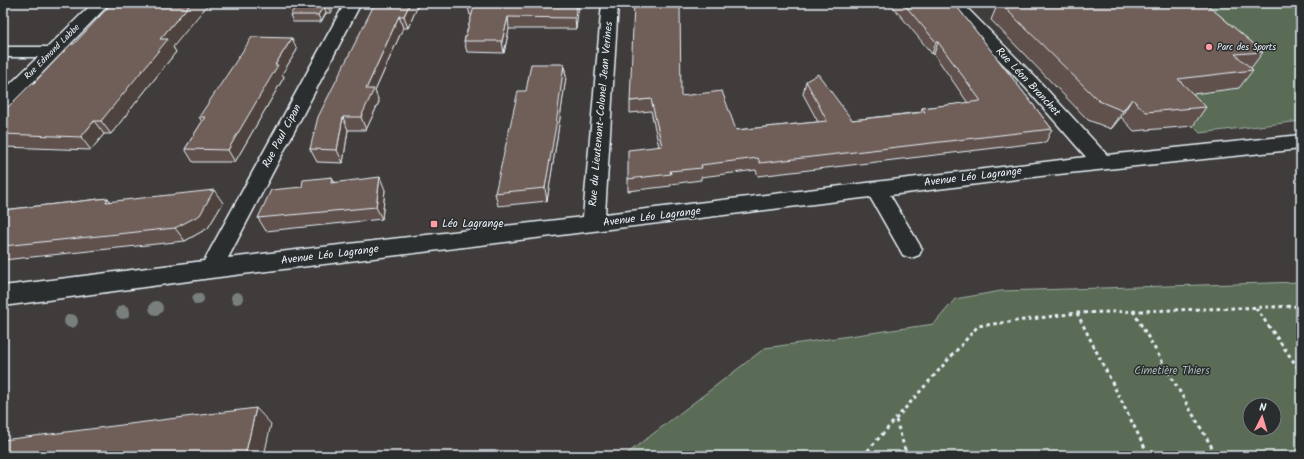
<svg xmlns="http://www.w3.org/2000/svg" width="1304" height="459" font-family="Kalam,sans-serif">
	<rect width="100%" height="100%" fill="#3f3c3b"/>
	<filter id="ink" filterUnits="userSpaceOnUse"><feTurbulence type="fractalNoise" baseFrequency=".025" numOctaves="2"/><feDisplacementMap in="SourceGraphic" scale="8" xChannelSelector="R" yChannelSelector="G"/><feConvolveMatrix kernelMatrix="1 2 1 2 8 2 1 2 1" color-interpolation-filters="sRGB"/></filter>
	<g filter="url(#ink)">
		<!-- green -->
		<g fill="#5a6c56" stroke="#a1aea7" fill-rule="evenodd">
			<path d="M 1020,3 L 1301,3 L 1301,121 L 1200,133 L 1078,8 Z"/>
			<path d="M 1301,282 L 1301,456 L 624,456 L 765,348 L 934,324 L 955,299 L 1001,291 ZM 1250,405 L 1274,405 L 1274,429 L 1250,429 Z"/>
		</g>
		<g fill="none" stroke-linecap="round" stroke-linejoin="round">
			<defs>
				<g id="minor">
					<path d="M 93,3 L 110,3 L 10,106 L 3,108 L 3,91 L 38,57 L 3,57 L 3,47 L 48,47 Z"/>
					<path d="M 345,3 L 361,3 L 228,258 L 583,217 L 602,3 L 618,3 L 605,214 L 1086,157 L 1026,88 L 945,3 L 962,3 L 1038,80 L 1107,155 L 1301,135 L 1301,149 L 1049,175 L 890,195 L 922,249 L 919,255 L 911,258 L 903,255 L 870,197 L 211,278 L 3,306 L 3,286 L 204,261 Z"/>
				</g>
			</defs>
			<!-- minor casing -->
			<use href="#minor" stroke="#e8f1f8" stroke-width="3"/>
			<!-- path -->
			<g stroke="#e8f1f8" stroke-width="3" stroke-dasharray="3.5 3.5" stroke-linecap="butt">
				<path d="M 1256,308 L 1301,372"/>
				<path d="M 1133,311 L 1217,456"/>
				<path d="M 1077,313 L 1149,456"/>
				<path d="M 896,420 L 907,456"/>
				<path d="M 863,456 L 978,326 L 1077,313 L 1301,306"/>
			</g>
			<!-- minor -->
			<use href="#minor" fill="#2a2d2e" fill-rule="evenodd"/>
		</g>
		<!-- trees -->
		<g fill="#797f7b">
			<circle cx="237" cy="298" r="6"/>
			<circle cx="198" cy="299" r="6"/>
			<circle cx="156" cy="308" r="7"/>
			<circle cx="123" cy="312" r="7"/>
			<circle cx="71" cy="321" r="7"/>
		</g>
		<!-- wall -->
		<g fill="#60514d" stroke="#e8f1f8">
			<path d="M 336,3 L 331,13 L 326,13 L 321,22 L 293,22 L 290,15 Z"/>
			<path d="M 375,3 L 419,3 L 408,28 L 403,28 L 375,91 L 379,102 L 366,130 L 348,130 L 343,163 L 317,162 L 310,149 Z"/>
			<path d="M 467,3 L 579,3 L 576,29 L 509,29 L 504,53 L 467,52 L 464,41 L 472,15 L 470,15 Z"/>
			<path d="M 890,3 L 954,3 L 1052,129 L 1046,142 L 758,176 L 756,170 L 701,177 L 701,180 L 671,184 L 671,186 L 628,191 L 628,179 L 659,147 L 651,111 L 630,113 L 630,101 L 681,96 L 736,130 L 818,122 L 803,94 L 806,81 L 852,120 L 921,112 L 922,108 L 968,103 L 934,54 L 932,54 Z"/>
			<path d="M 998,3 L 1205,3 L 1263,52 L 1251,68 L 1253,70 L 1239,88 L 1193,94 L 1206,107 L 1193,126 L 1134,131 L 1121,117 L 1111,129 L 1088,120 L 991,20 Z"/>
			<path d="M 173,47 L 176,52 L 111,134 L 104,134 L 91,150 L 3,147 L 3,112 L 34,83 Z"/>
			<path d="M 297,50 L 282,74 L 284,77 L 235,162 L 193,162 L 185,149 L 202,122 L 199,117 Z"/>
			<path d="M 564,64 L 566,77 L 557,138 L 547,201 L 498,206 L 495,193 Z"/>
			<path d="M 332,177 L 334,182 L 385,190 L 382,219 L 266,231 L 258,218 L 302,187 Z"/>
			<path d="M 108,198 L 111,202 L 223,203 L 208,228 L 185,241 L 3,260 L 3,210 Z"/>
		</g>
		<!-- shaded-wall -->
		<g fill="#4e423e" stroke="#e8f1f8">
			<path d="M 191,3 L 209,3 L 173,47 L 176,52 L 111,134 L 101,121 L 160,39 Z"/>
			<path d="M 330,3 L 336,3 L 331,13 L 328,6 Z"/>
			<path d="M 410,3 L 419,3 L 408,28 L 404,16 Z"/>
			<path d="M 577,3 L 579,3 L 576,29 L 575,18 Z"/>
			<path d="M 324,6 L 326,13 L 321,22 L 318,15 Z"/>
			<path d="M 399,16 L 403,28 L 375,91 L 379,102 L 366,130 L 361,117 L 366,89 Z"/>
			<path d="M 508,17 L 509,29 L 504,53 L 502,41 Z"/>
			<path d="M 292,38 L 297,50 L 282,74 L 284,77 L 235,162 L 228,150 L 275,65 Z"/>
			<path d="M 936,42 L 938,42 L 934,54 L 932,54 Z"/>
			<path d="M 564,64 L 566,77 L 557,138 L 547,201 L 545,188 Z"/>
			<path d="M 1132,99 L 1121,117 L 1111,129 L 1123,111 Z"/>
			<path d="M 343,117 L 348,130 L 343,163 L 337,150 Z"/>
			<path d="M 94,121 L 104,134 L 91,150 L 81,137 Z"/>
			<path d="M 332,177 L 338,190 L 331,183 Z"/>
			<path d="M 380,177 L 385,190 L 382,219 L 376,207 Z"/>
			<path d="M 214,190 L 223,203 L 208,228 L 185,241 L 175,228 Z"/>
			<path d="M 108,198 L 118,211 L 106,202 Z"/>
			<path d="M 256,408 L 271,424 L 264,456 L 245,456 Z"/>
		</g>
		<!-- building -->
		<g fill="#705e59" stroke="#e8f1f8">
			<path d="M 112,3 L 191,3 L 160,39 L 168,39 L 101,121 L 94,121 L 81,137 L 3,134 L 3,112 L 32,83 L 34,83 L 71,44 L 74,44 Z"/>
			<path d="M 298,3 L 330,3 L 328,6 L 324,6 L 318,15 L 290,15 Z"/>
			<path d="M 375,3 L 410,3 L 404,16 L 399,16 L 366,89 L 374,89 L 361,117 L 343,117 L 337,150 L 310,149 L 318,117 Z"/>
			<path d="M 467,3 L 577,3 L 575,18 L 508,17 L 502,41 L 464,41 L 475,4 Z"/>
			<path d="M 634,3 L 680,3 L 681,96 L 722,91 L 736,130 L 827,121 L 806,81 L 818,74 L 852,120 L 925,112 L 922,108 L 981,101 L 938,42 L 936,42 L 903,3 L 954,3 L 1052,129 L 760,163 L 758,158 L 701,165 L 702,168 L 670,171 L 671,174 L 628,179 L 628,150 L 662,146 L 651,99 L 630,101 Z"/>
			<path d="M 1000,3 L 1205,3 L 1263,52 L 1235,54 L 1253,70 L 1178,79 L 1206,107 L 1146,112 L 1132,99 L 1123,111 L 1099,101 Z"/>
			<path d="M 252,37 L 292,38 L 275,65 L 278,65 L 228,150 L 185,149 L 205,117 L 199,117 Z"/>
			<path d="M 531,64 L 564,64 L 556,125 L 545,188 L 495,193 L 518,91 L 526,91 Z"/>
			<path d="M 332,177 L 331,183 L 380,177 L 376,207 L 258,218 L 271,190 L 302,187 L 303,180 Z"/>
			<path d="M 214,190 L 200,215 L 175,228 L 3,246 L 3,210 L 108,198 L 106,202 Z"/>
			<path d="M 256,408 L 245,456 L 3,456 L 3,440 Z"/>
			<path d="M 392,454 L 392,456 L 380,456 Z"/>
		</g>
	</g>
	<!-- markers -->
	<g fill="#ff9aa2" stroke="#2a2d2e" stroke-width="1.5">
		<circle cx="1209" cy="47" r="4"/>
		<rect x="430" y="220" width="8" height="8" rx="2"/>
	</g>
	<g text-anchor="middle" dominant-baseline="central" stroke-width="3" stroke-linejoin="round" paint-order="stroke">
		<!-- far-poi labels -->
		<g font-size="9" fill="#e8f1f8" stroke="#2a2d2e" text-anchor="start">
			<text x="1217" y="47">Parc des Sports</text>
		</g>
		<!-- far-street labels -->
		<g font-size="9" fill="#e8f1f8" stroke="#2a2d2e">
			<text transform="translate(52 52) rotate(-45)">Rue Edmond Labbe</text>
		</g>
		<!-- street labels -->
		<g font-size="11" fill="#e8f1f8" stroke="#2a2d2e">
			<text transform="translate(1028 82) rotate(47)">Rue Léon Branchet</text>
			<text transform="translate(601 114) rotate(-85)">Rue du Lieutenant-Colonel Jean Verines</text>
			<text transform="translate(282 136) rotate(-62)">Rue Paul Cipan</text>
			<text transform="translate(973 177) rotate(-7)">Avenue Léo Lagrange</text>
			<text transform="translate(652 217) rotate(-7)">Avenue Léo Lagrange</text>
			<text transform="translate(330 255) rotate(-7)">Avenue Léo Lagrange</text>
		</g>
		<!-- poi labels -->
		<g font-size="11" fill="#e8f1f8" stroke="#2a2d2e" text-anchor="start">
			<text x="442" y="224">Léo Lagrange</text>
		</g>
		<!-- park labels -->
		<g font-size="11" fill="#a8b5af" stroke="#2a2d2e">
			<text x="1172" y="371">Cimetière Thiers</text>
		</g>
	</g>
	<!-- margin -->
	<rect width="1304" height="459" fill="none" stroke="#2a2d2e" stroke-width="16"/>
	<rect x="8" y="8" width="1288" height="443" fill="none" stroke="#e8f1f8" stroke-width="1.5" filter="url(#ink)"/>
	<!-- north arrow -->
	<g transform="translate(1262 417) rotate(5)"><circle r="19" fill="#2a2d2e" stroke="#767b7f"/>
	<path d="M0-3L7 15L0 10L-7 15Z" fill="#ff9aa2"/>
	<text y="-6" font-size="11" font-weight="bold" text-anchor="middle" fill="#e8f1f8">N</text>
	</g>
</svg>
